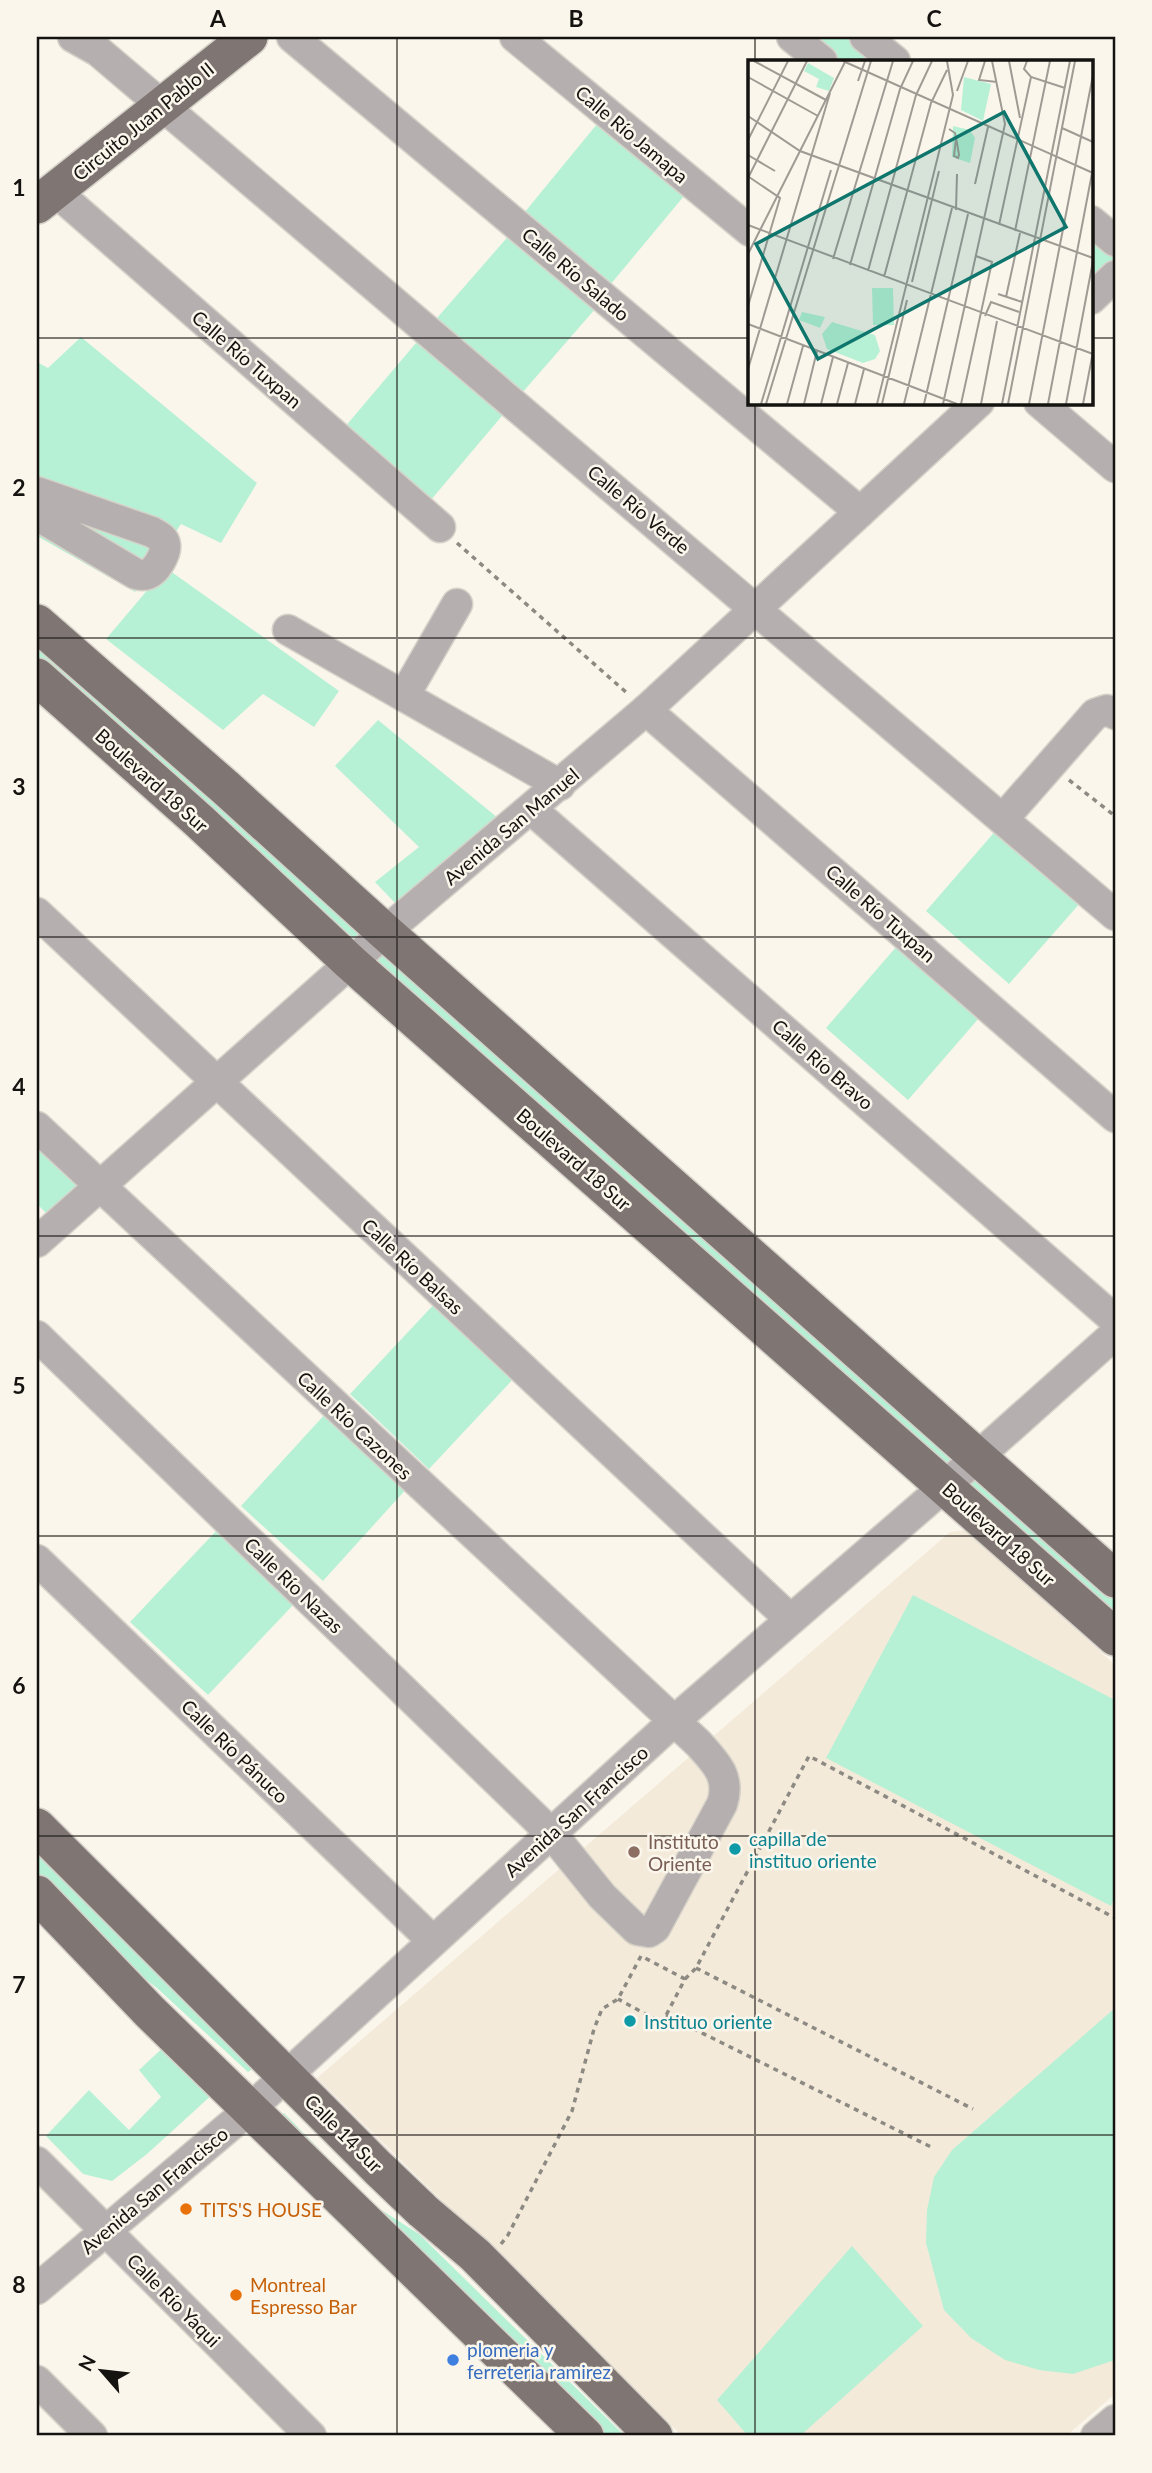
<svg xmlns="http://www.w3.org/2000/svg" width="1152" height="2473" font-family="Lato,sans-serif">
	<rect width="100%" height="100%" fill="#fbf6ec"/>
	<!-- built -->
	<path fill="#f4eada" d="M 967,1530 L 1115,1665 L 1115,2394 L 1066,2436 L 682,2436 L 317,2078 L 950,1532 Z"/>
	<!-- green -->
	<g fill="#b7f1d5">
		<path d="M 792,37 L 865,37 L 895,61 L 822,61 Z"/>
		<path d="M 602,118 L 689,190 L 610,285 L 524,213 Z"/>
		<path d="M 1091,221 L 1115,241 L 1115,301 L 1091,281 Z"/>
		<path d="M 511,233 L 596,308 L 522,393 L 437,318 Z"/>
		<path d="M 81,337 L 257,483 L 221,543 L 181,524 L 135,592 L 37,536 L 37,362 L 48,368 Z"/>
		<path d="M 421,337 L 507,410 L 430,501 L 344,428 Z"/>
		<path d="M 166,568 L 339,691 L 314,727 L 263,694 L 223,730 L 106,639 Z"/>
		<path d="M 37,623 L 1115,1579 L 1115,1638 L 37,677 Z"/>
		<path d="M 378,720 L 498,818 L 397,905 L 375,882 L 419,847 L 335,766 Z"/>
		<path d="M 998,828 L 1081,902 L 1009,984 L 926,911 Z"/>
		<path d="M 897,946 L 979,1018 L 908,1100 L 826,1028 Z"/>
		<path d="M 48,1136 L 92,1181 L 53,1220 L 37,1204 L 37,1148 Z"/>
		<path d="M 437,1301 L 516,1376 L 429,1469 L 350,1394 Z"/>
		<path d="M 327,1412 L 409,1486 L 323,1581 L 241,1506 Z"/>
		<path d="M 218,1529 L 295,1603 L 208,1695 L 130,1622 Z"/>
		<path d="M 913,1595 L 1115,1700 L 1115,1897 L 1111,1906 L 826,1758 Z"/>
		<path d="M 37,1851 L 254,2068 L 248,2072 L 157,1988 L 117,1958 L 37,1878 Z"/>
		<path d="M 1115,2008 L 1115,2360 L 1073,2374 L 1039,2370 L 1005,2360 L 971,2338 L 944,2310 L 926,2243 L 927,2210 L 934,2177 L 952,2150 Z"/>
		<path d="M 167,2044 L 214,2093 L 147,2154 L 112,2181 L 83,2174 L 46,2136 L 89,2090 L 129,2130 L 161,2097 L 139,2070 Z"/>
		<path d="M 284,2113 L 375,2206 L 419,2234 L 625,2436 L 596,2436 L 278,2119 Z"/>
		<path d="M 852,2246 L 923,2326 L 800,2436 L 748,2436 L 717,2400 Z"/>
	</g>
	<g fill="none" stroke-linecap="round" stroke-linejoin="round">
		<defs>
			<g id="minor">
				<path d="M 73,37 L 98,51 L 1115,915"/>
				<path d="M 292,37 L 860,512"/>
				<path d="M 515,37 L 750,231"/>
				<path d="M 792,37 L 822,61"/>
				<path d="M 865,37 L 895,61"/>
				<path d="M 55,191 L 440,527"/>
				<path d="M 1091,221 L 1115,241"/>
				<path d="M 1091,299 L 1115,276"/>
				<path d="M 1039,402 L 1115,467"/>
				<path d="M 37,492 L 152,532 C 157,535 164,538 165,544 C 167,553 156,571 148,574 C 143,576 140,575 136,574 L 37,515"/>
				<path d="M 288,630 L 560,785"/>
				<path d="M 404,696 L 457,604"/>
				<path d="M 646,710 L 1115,1117"/>
				<path d="M 531,809 L 1115,1320"/>
				<path d="M 1003,819 L 1095,714 L 1107,710 L 1115,714"/>
				<path d="M 37,913 L 790,1619"/>
				<path d="M 37,1127 L 698,1743 C 716,1763 731,1777 722,1804 L 655,1928 L 649,1932 L 637,1930 L 602,1896 L 552,1834 L 37,1336"/>
				<path d="M 37,1242 L 385,932 L 646,710 L 979,402"/>
				<path d="M 37,1560 L 433,1941"/>
				<path d="M 37,2162 L 311,2436"/>
				<path d="M 37,2289 L 250,2109 L 674,1721 L 945,1486 L 1115,1334"/>
				<path d="M 37,2381 L 92,2436"/>
				<path d="M 1096,2436 L 1115,2420"/>
			</g>
			<g id="major">
				<path d="M 37,205 L 249,37"/>
				<path d="M 37,623 L 226,788 L 385,932 L 1115,1579"/>
				<path d="M 37,677 L 198,820 L 351,963 L 1115,1637"/>
				<path d="M 37,1827 L 378,2168 L 423,2211 L 475,2255 L 654,2436"/>
				<path d="M 37,1894 L 149,2011 L 585,2436"/>
			</g>
		</defs>
		<!-- minor casing -->
		<use href="#minor" stroke="#d6d2c9" stroke-width="33"/>
		<!-- major casing -->
		<use href="#major" stroke="#d6d2c9" stroke-width="40"/>
		<!-- path -->
		<g stroke="#8d8a83" stroke-width="3.5" stroke-dasharray="5 5" stroke-linecap="butt">
			<path d="M 457,543 L 627,693"/>
			<path d="M 1069,780 L 1115,816"/>
			<path d="M 696,1968 L 973,2109"/>
			<path d="M 685,1979 L 696,1968 L 809,1756 L 1115,1918"/>
			<path d="M 666,2015 L 933,2148"/>
			<path d="M 501,2244 L 508,2235 L 572,2111 L 594,2029 L 602,2009 L 618,1999 L 641,1956 L 685,1979 L 662,2023 L 618,1999"/>
		</g>
		<!-- minor -->
		<use href="#minor" stroke="#b5b0af" stroke-width="30"/>
		<!-- major -->
		<use href="#major" stroke="#7f7674" stroke-width="37"/>
	</g>
	<!-- grid -->
	<path fill="none" stroke="#151310" stroke-width="2" stroke-opacity="0.55" d="M 397,37 L 397,2436M 755,37 L 755,61M 37,338 L 750,338M 1091,338 L 1115,338M 755,402 L 755,2436M 37,638 L 1115,638M 37,937 L 1115,937M 37,1236 L 1115,1236M 37,1536 L 1115,1536M 37,1836 L 1115,1836M 37,2135 L 1115,2135"/>
	<!-- markers -->
	<g fill="#0f9aa8" stroke="#fbf6ec" stroke-width="2.5">
		<circle cx="735" cy="1849" r="7"/>
		<circle cx="630" cy="2021" r="7"/>
	</g>
	<circle fill="#8d6e63" stroke="#fbf6ec" stroke-width="2.5" cx="634" cy="1852" r="7"/>
	<g fill="#e8710a" stroke="#fbf6ec" stroke-width="2.5">
		<circle cx="186" cy="2209" r="7"/>
		<circle cx="236" cy="2295" r="7"/>
	</g>
	<circle fill="#3f7fe0" stroke="#fbf6ec" stroke-width="2.5" cx="453" cy="2360" r="7"/>
	<g text-anchor="middle" dominant-baseline="central" stroke-width="5" stroke-linejoin="round" paint-order="stroke">
		<!-- street labels -->
		<g font-size="19" fill="#151310" stroke="#fbf6ec">
			<text transform="translate(143 121) rotate(-39)">Circuito Juan Pablo II</text>
			<text transform="translate(632 134) rotate(40)">Calle Río Jamapa</text>
			<text transform="translate(576 274) rotate(40)">Calle Río Salado</text>
			<text transform="translate(247 359) rotate(41)">Calle Río Tuxpan</text>
			<text transform="translate(639 509) rotate(40)">Calle Río Verde</text>
			<text transform="translate(152 780) rotate(42)">Boulevard 18 Sur</text>
			<text transform="translate(511 826) rotate(-40)">Avenida San Manuel</text>
			<text transform="translate(881 913) rotate(41)">Calle Río Tuxpan</text>
			<text transform="translate(823 1064) rotate(41)">Calle Río Bravo</text>
			<text transform="translate(574 1159) rotate(41)">Boulevard 18 Sur</text>
			<text transform="translate(413 1266) rotate(43)">Calle Río Balsas</text>
			<text transform="translate(355 1425) rotate(43)">Calle Río Cazones</text>
			<text transform="translate(999 1534) rotate(42)">Boulevard 18 Sur</text>
			<text transform="translate(294 1585) rotate(44)">Calle Río Nazas</text>
			<text transform="translate(235 1751) rotate(44)">Calle Río Pánuco</text>
			<text transform="translate(576 1811) rotate(-42)">Avenida San Francisco</text>
			<text transform="translate(344 2133) rotate(45)">Calle 14 Sur</text>
			<text transform="translate(154 2190) rotate(-40)">Avenida San Francisco</text>
			<text transform="translate(174 2300) rotate(45)">Calle Río Yaqui</text>
		</g>
		<!-- culture labels -->
		<g font-size="19" fill="#0d838f" stroke="#fbf6ec" text-anchor="start">
			<text x="749" y="1838">capilla de<tspan x="749" dy="22">instituo oriente</tspan></text>
			<text x="644" y="2021">Instituo oriente</text>
		</g>
		<!-- education labels -->
		<g font-size="19" fill="#785e54" stroke="#fbf6ec" text-anchor="start">
			<text x="648" y="1841">Instituto<tspan x="648" dy="22">Oriente</tspan></text>
		</g>
		<!-- food labels -->
		<g font-size="19" fill="#c56008" stroke="#fbf6ec" text-anchor="start">
			<text x="200" y="2209">TITS'S HOUSE</text>
			<text x="250" y="2284">Montreal<tspan x="250" dy="22">Espresso Bar</tspan></text>
		</g>
		<!-- shop labels -->
		<g font-size="19" fill="#366cbe" stroke="#fbf6ec" text-anchor="start">
			<text x="467" y="2349">plomeria y<tspan x="467" dy="22">ferreteria ramirez</tspan></text>
		</g>
	</g>
	<!-- overview -->
	<g transform="translate(748 60)">
		<rect width="345" height="345" fill="#fbf6ec"/>
		<path d="M 60,3 L 86,18 L 81,31 L 68,27 L 71,19 L 56,11 ZM 216,17 L 243,24 L 235,61 L 213,50 ZM 205,66 L 222,70 L 227,78 L 222,103 L 204,97 ZM 124,228 L 145,228 L 146,265 L 125,265 ZM 54,252 L 77,257 L 72,268 L 51,260 ZM 84,262 L 127,275 L 132,291 L 127,299 L 115,303 L 79,289 L 74,274 Z" fill="#b7f1d5"/>
		<path fill="none" stroke="#9f9b94" stroke-width="2" d="M 6,1 L 78,40M 95,1 L 345,113M 237,1 L 231,20 L 249,22M 261,1 L 272,58M 279,1 L 276,9 L 283,17 L 317,28M 0,17 L 70,56M 110,21 L 117,1M 209,31 L 220,1M 0,56 L 52,91 L 345,198M 314,68 L 345,82M 201,69 L 207,73 L 209,83 L 211,95 L 210,98 L 206,96 L 208,79M 0,80 L 40,1M 0,95 L 27,111M 0,118 L 59,1M 227,124 L 240,67M 208,150 L 209,114M 0,165 L 345,294M 251,165 L 283,17M 267,171 L 302,1M 0,194 L 97,2M 85,199 L 145,1M 102,205 L 152,29 L 165,1M 120,211 L 168,35 L 184,1M 136,217 L 183,43 L 199,10M 164,222 L 191,111M 250,234 L 274,242M 258,237 L 272,173M 0,246 L 32,138 L 1,117M 237,256 L 243,242 L 271,252M 0,264 L 209,344M 0,309 L 82,33M 13,344 L 83,110M 18,344 L 123,1M 39,344 L 55,286M 56,344 L 69,291M 73,344 L 85,297M 89,344 L 100,303M 107,344 L 116,309M 129,344 L 205,35 L 199,1M 134,344 L 159,240M 156,344 L 204,148M 176,344 L 220,154M 195,344 L 257,64 L 244,1M 213,344 L 244,202 L 228,196M 233,344 L 249,261M 254,344 L 322,1M 260,344 L 327,1M 281,344 L 345,15M 300,344 L 345,108M 318,344 L 345,201M 335,344 L 345,292"/>
		<path fill="#0f766e" fill-opacity="0.15" stroke="#0f766e" stroke-width="3.5" d="M 256,52 L 318,167 L 70,299 L 8,184 Z"/>
		<rect width="345" height="345" fill="none" stroke="#151310" stroke-width="3.5"/>
	</g>
	<!-- border -->
	<rect width="1152" height="2473" fill="none" stroke="#fbf6ec" stroke-width="77"/>
	<!-- north arrow -->
	<g transform="translate(102 2371) rotate(298)" stroke="#fbf6ec" stroke-width="5" paint-order="stroke">
	<path d="M0-5L12 26L0 18L-12 26Z" fill="#151310"/>
	<text y="-10" font-size="19" font-weight="bold" text-anchor="middle" fill="#151310">N</text>
	</g>
	<rect x="38" y="38" width="1076" height="2396" fill="none" stroke="#151310" stroke-width="2.5"/>
	<g font-size="23" text-anchor="middle" font-weight="bold" fill="#151310">
		<text x="218" y="27">A</text>
		<text x="576" y="27">B</text>
		<text x="934" y="27">C</text>
		<text x="19" y="196">1</text>
		<text x="19" y="496">2</text>
		<text x="19" y="795">3</text>
		<text x="19" y="1095">4</text>
		<text x="19" y="1394">5</text>
		<text x="19" y="1694">6</text>
		<text x="19" y="1993">7</text>
		<text x="19" y="2293">8</text>
	</g>
</svg>
